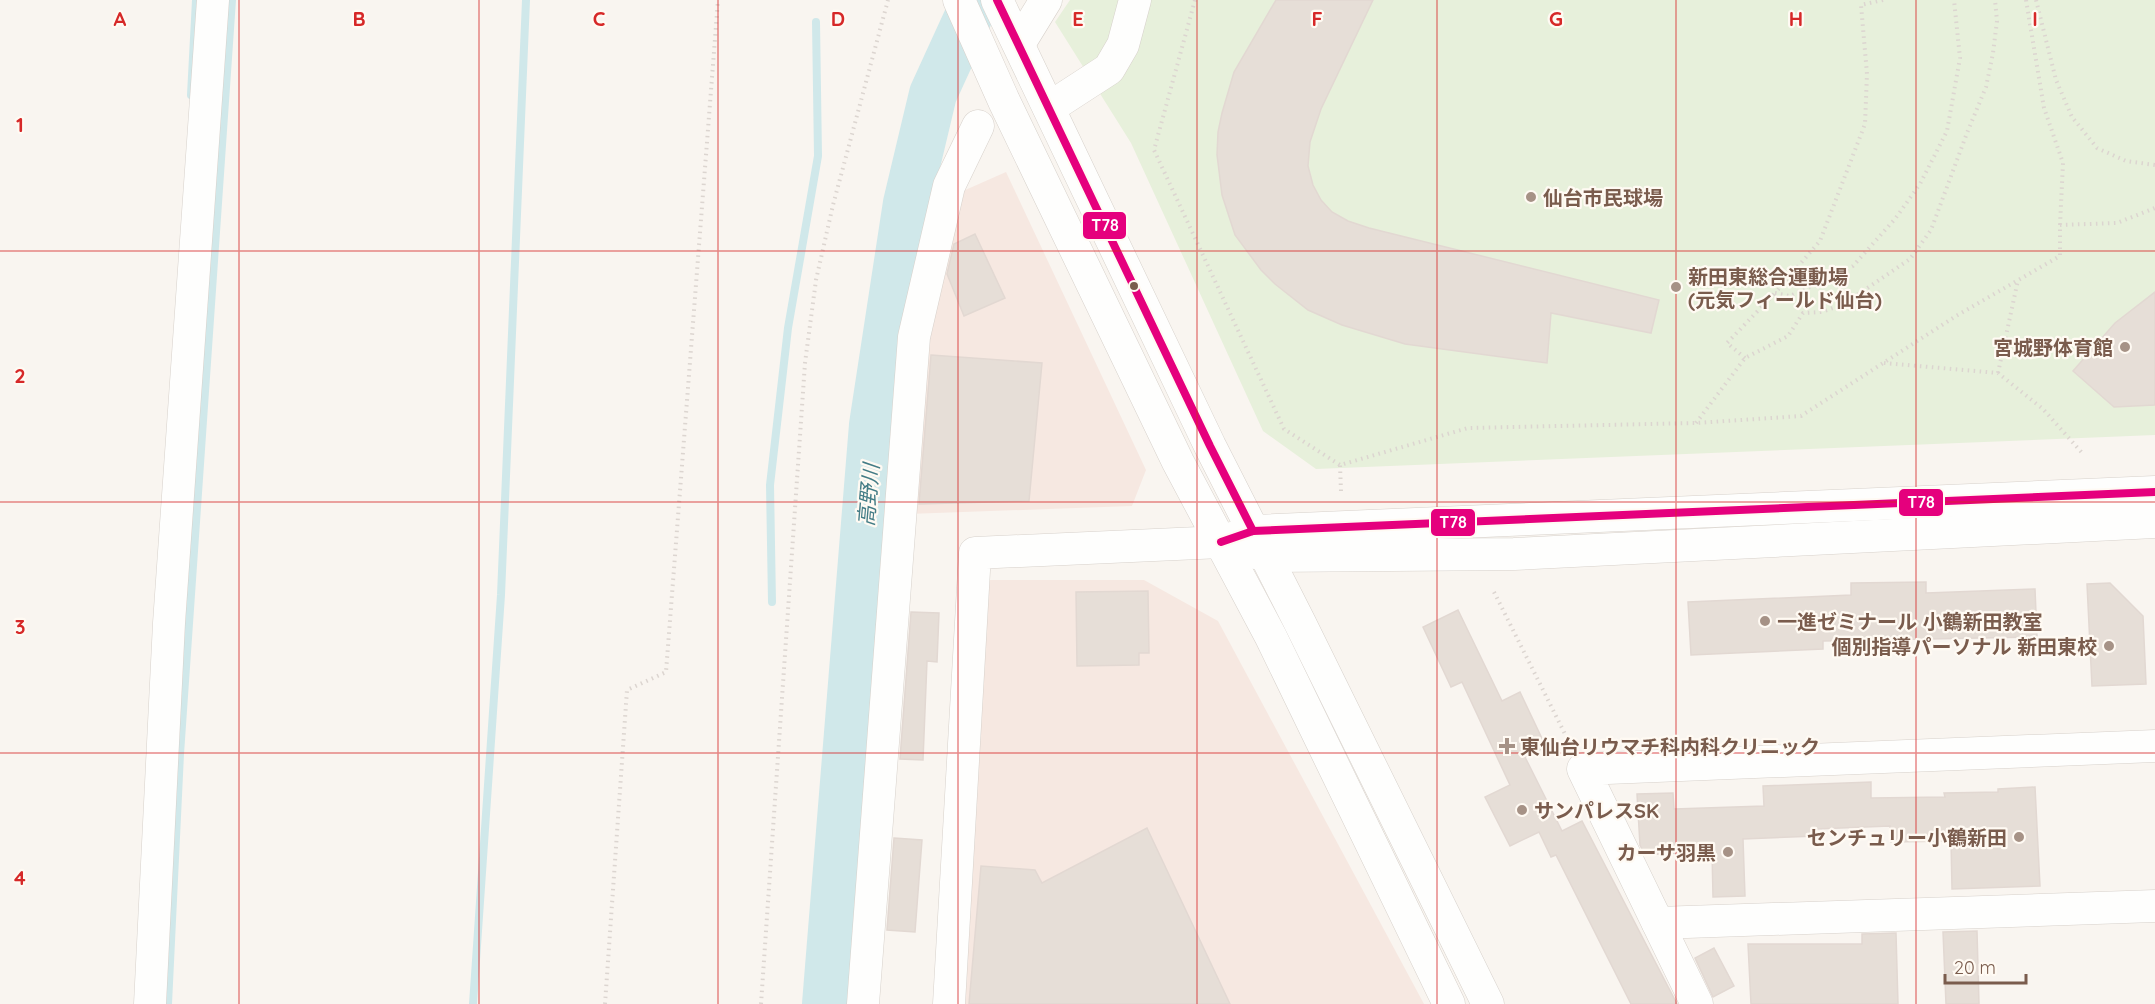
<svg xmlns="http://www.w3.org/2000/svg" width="2155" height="1004" font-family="Quicksand,'Noto Sans JP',sans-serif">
	<rect width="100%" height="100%" fill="#f9f5f0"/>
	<!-- commercial -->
	<g fill="#f6e8e1">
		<path d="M 1006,172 L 1146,470 L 1132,506 L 908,514 L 919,342 L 954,195 Z"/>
		<path d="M 986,580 L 1144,580 L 1218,621 L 1424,1004 L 962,1004 Z"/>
	</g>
	<!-- green -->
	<path fill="#e7f0db" d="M 1070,0 L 2155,0 L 2155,435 L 1316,469 L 1263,431 L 1131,143 L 1055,22 Z"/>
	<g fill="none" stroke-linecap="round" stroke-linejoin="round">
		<!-- stream -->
		<g stroke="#d0e8ea" stroke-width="8">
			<path d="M 191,95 L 196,0"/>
			<path d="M 772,602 L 770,485 L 788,328 L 818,156 L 816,22"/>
			<path d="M 168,1004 L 180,754 L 232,0"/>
			<path d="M 473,1004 L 501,595 L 526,0"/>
		</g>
		<!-- river -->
		<path stroke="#d0e8ea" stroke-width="48" d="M 826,1004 L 873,425 L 907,203 L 933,94 L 976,0"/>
	</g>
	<!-- building -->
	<g fill="#e6ded7" stroke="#e2d8d2" stroke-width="1.5">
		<path d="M 1276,0 L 1373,0 L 1321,109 L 1310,142 L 1308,166 L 1313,185 L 1321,200 L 1332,212 L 1348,221 L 1369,228 L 1659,300 L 1651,333 L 1551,313 L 1547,363 L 1405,344 L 1342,325 L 1308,310 L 1275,284 L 1261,270 L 1235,235 L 1222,195 L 1217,155 L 1218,132 L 1222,113 L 1234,72 Z"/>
		<path d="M 975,234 L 1005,298 L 964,316 L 947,274 L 954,244 Z"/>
		<path d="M 2155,292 L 2155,405 L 2114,407 L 2073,371 L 2115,323 Z"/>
		<path d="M 931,355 L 1042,363 L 1029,501 L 919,504 Z"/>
		<path d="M 1926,582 L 1926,593 L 2035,589 L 2037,637 L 1823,641 L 1823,649 L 1691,655 L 1688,602 L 1851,595 L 1851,583 Z"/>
		<path d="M 2110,583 L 2143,616 L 2146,684 L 2092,686 L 2087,584 Z"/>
		<path d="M 1148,591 L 1149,653 L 1139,653 L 1139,665 L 1077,666 L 1076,592 Z"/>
		<path d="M 1458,610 L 1502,701 L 1520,692 L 1546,747 L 1525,757 L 1562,831 L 1582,821 L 1677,1004 L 1631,1004 L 1556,855 L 1551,857 L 1539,832 L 1510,846 L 1485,797 L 1510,785 L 1462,682 L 1451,687 L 1423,627 Z"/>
		<path d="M 911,612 L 939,613 L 937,662 L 927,661 L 923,760 L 900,759 Z"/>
		<path d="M 1871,782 L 1871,798 L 1945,797 L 1944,793 L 1998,792 L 1998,789 L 2035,787 L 2040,886 L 1952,889 L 1951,841 L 1891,842 L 1890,826 L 1816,829 L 1816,836 L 1743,839 L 1745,896 L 1713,897 L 1712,851 L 1645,855 L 1640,845 L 1637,794 L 1673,793 L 1674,809 L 1764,806 L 1763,786 Z"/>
		<path d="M 1147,828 L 1230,1004 L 969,1004 L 981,866 L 1035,870 L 1042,883 Z"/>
		<path d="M 894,838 L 922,840 L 915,932 L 887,930 Z"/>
		<path d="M 1977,931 L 1979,1004 L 1946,1004 L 1943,932 Z"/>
		<path d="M 1896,933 L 1898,1004 L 1751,1004 L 1748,944 L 1862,944 L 1862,934 Z"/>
		<path d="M 1714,948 L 1734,986 L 1713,997 L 1695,958 Z"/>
	</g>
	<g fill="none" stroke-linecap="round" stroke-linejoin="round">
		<defs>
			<g id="minor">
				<path d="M 959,0 L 1004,101 L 1178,462 L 1271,637 L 1449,1004"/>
				<path d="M 997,0 L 1210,446 L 1300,623 L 1488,1004"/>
				<path d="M 1019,44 L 1046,0"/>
				<path d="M 1049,108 L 1109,69 L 1123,45 L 1135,0"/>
				<path d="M 1249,551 L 1267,556 L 1514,554 L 2155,522"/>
				<path d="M 1658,923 L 2155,906"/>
				<path d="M 150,1004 L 169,623 L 213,0"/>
				<path d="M 863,1004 L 914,337 L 949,186 L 978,126"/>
				<path d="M 949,1004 L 975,553 L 1221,542 L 1253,531 L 2155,492"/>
				<path d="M 1697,1004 L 1583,769 L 2155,746"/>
			</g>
		</defs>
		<!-- minor casing -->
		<use href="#minor" stroke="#d7d1cb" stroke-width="33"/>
		<!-- path -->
		<g stroke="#dcd5d0" stroke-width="4" stroke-dasharray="1.5 4.5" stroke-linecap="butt">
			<path d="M 1195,0 L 1154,150 L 1284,429 L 1340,465"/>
			<path d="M 1883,0 L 1861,5 L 1867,74 L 1865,124 L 1820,241 L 1775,293 L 1790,296 L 1853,266 L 1895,219 L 1920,184 L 1947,131 L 1960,58 L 1954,0"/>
			<path d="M 2026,0 L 2044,108 L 2063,163 L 2060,225"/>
			<path d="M 2036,0 L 2056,80 L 2072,117 L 2097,148 L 2126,161 L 2155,165"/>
			<path d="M 1745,358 L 1727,343 L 1775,293"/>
			<path d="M 1884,363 L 1998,373 L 2043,409 L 2084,455"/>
			<path d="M 1998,373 L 2018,280"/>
			<path d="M 1696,423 L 1745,358 L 1788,336 L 1803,313 L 1822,312 L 1844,304 L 1910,259 L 1931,230 L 1967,133 L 1986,87 L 1993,53 L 1997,21 L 1995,0"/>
			<path d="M 1341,491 L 1340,465 L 1468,428 L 1696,423 L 1801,416 L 1956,316 L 2060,256 L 2060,225 L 2117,223 L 2155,208"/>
			<path d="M 1494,592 L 1570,744"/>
			<path d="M 605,1004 L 627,690 L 666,672 L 718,0"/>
			<path d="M 761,1004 L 805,363 L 816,280 L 833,205 L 888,0"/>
		</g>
		<!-- minor -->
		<use href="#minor" stroke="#fefefd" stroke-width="32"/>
		<defs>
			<g id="bus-1">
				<path d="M 997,0 L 1210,446 L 1253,531"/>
				<path d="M 1221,542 L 1253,531 L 2155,492"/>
			</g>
		</defs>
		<!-- bus-1 casing -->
		<use href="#bus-1" stroke="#fffaf3" stroke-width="12"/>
		<!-- bus-1 -->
		<use href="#bus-1" stroke="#e5007d" stroke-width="8"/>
	</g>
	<!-- grid -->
	<path fill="none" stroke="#d62828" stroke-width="1.5" stroke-opacity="0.55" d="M 239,0 L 239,1004M 479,0 L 479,1004M 718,0 L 718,1004M 958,0 L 958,1004M 1197,0 L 1197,1004M 1437,0 L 1437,1004M 1676,0 L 1676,1004M 1916,0 L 1916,1004M 0,251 L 2155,251M 0,502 L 2155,502M 0,753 L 2155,753"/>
	<!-- markers -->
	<g fill="#a69286" stroke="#fffaf3" stroke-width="2">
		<circle cx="1531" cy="197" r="6"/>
		<circle cx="1676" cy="287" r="6"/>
		<circle cx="2125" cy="347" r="6"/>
		<circle cx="1765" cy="621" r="6"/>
		<circle cx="2109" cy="646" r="6"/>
		<path d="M1504 737h6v6h6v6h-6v6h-6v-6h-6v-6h6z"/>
		<circle cx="1522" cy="810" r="6"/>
		<circle cx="2019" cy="837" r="6"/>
		<circle cx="1728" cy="852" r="6"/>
	</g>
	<circle fill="#7a5c4d" stroke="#fffaf3" stroke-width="2" cx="1134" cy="286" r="5"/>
	<g text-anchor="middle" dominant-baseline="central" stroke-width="4.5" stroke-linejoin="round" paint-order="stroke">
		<!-- poi labels -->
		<g font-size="20" font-weight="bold" fill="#7a5c4d" stroke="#fffaf3" text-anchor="start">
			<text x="1543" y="197">仙台市民球場</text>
			<text x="1688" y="276">新田東総合運動場<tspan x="1688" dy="23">(元気フィールド仙台)</tspan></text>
			<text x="2113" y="347" text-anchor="end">宮城野体育館</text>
			<text x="1777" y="621">一進ゼミナール 小鶴新田教室</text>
			<text x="2097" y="646" text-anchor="end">個別指導パーソナル 新田東校</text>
			<text x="1520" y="746">東仙台リウマチ科内科クリニック</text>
			<text x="1534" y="810">サンパレスSK</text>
			<text x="2007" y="837" text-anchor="end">センチュリー小鶴新田</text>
			<text x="1716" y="852" text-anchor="end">カーサ羽黒</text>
		</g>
		<!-- water labels -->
		<g font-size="21" font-style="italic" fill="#437c86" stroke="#fffaf3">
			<text transform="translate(868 495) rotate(-85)">高野川</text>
		</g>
	</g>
	<g font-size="20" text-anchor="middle" font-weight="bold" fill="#d62828" stroke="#fffaf3" stroke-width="4.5" stroke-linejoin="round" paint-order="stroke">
		<text x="120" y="26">A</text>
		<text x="359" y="26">B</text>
		<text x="599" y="26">C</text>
		<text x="838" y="26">D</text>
		<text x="1078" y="26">E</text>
		<text x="1317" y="26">F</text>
		<text x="1556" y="26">G</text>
		<text x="1796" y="26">H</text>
		<text x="2035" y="26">I</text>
		<text x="20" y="132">1</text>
		<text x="20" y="383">2</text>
		<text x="20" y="634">3</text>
		<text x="20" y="885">4</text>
	</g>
	<g stroke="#fffaf3" stroke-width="2">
		<rect x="1082" y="211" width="45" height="29" rx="6" fill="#e5007d"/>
		<rect x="1898" y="488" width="46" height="29" rx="6" fill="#e5007d"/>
		<rect x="1430" y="508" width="46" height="29" rx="6" fill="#e5007d"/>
	</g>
	<g font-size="16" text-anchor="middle" font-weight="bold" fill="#fff">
		<text x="1105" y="231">T78</text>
		<text x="1921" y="508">T78</text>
		<text x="1453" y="528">T78</text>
	</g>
	<!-- scale -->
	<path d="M1945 974v9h81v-9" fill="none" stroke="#7a5c4d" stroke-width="3"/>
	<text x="1954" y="974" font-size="18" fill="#7a5c4d" stroke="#fffaf3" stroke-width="4.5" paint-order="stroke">20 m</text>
</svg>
